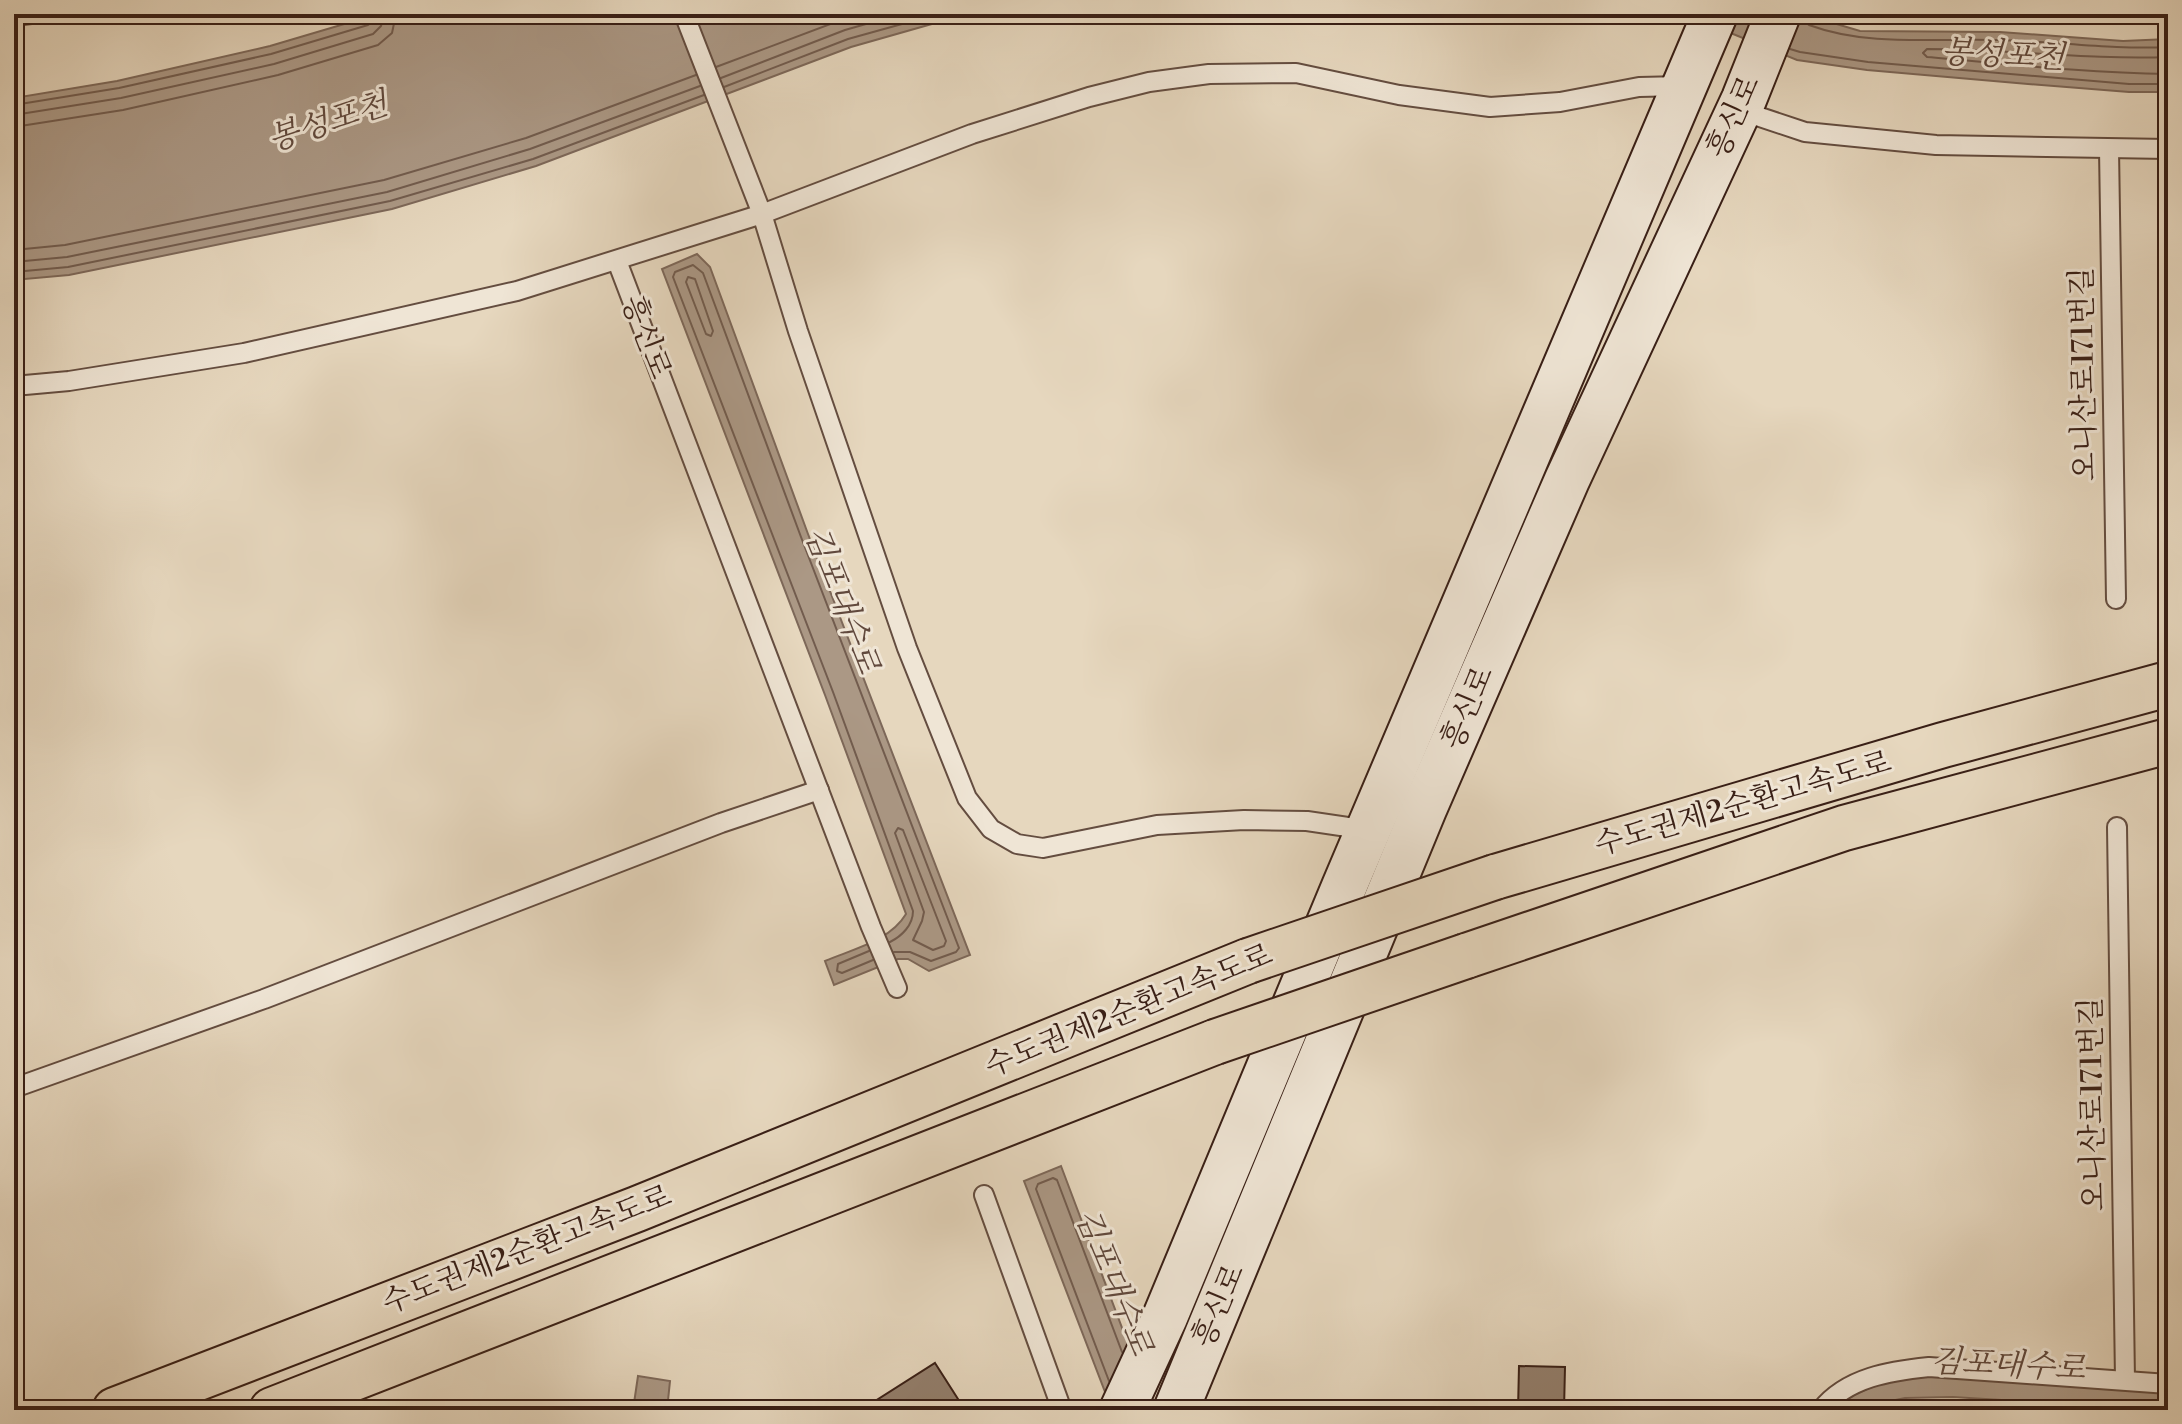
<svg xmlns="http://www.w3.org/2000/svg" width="2182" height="1424" font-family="'Libre Bodoni','Noto Serif KR',serif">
	<rect width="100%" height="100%" fill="#e6d7be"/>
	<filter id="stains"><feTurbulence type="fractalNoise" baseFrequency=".0025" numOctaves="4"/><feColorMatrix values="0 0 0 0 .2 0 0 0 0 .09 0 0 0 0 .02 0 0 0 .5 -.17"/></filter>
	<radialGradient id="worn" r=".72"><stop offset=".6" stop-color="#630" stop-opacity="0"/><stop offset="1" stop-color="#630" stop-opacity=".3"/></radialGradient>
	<!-- water -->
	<g fill="#ab9885" stroke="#7d6859" stroke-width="2">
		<path d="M 378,14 L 967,14 L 851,47 L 536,166 L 392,209 L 69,275 L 14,280 L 14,98 L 117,81 L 270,46 Z"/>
		<path d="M 1684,14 L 1803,14 L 1860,31 L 2000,32 L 2123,41 L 2168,39 L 2168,92 L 2129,92 L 2028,84 L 1867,70 L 1797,60 Z"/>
		<path d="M 697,254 L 710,267 L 808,534 L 970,955 L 929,971 L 908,959 L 898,959 L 834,985 L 825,961 C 853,949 890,941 906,914 L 825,695 L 662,269 Z"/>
		<path d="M 1061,1166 L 1153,1410 L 1112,1410 L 1024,1181 Z"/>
		<path d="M 1932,1374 L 2168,1392 L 2168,1410 L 1953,1397 L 1905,1398 L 1886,1402 L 1869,1410 L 1833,1410 C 1862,1385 1894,1379 1932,1374 Z"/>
		<path d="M 638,1376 L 670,1381 L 667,1410 L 633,1410 Z"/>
	</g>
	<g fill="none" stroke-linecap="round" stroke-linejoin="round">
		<!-- shore -->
		<g stroke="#725c4e" stroke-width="2">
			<path d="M 1803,14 L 1804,21 L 1809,25 C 1868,47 1935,38 1997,40 C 2054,41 2111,50 2168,47"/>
			<path d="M 1790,49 L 1800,52 L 1868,62 L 2129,84 L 2168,84"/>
			<path d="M 2168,57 C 2088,60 2007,49 1927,49 L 1923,53 L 1927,57 C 2007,64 2087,73 2168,74"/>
			<path d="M 716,67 L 857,14"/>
			<path d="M 721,78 L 845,30 L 901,14"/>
			<path d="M 724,87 L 848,39 L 938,14"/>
			<path d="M 14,105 L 119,88 L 271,54 L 368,25 L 373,21 L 374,14"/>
			<path d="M 14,115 L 121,98 L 274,64 L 373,34 L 381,26 L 384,14"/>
			<path d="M 14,127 L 123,110 L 278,75 L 378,45 L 392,33 L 396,14"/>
			<path d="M 14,250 L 65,245 L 384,180 L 526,138 L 696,75"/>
			<path d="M 14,262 L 67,257 L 387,192 L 530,149 L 700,86"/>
			<path d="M 14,272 L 68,267 L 390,201 L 533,159 L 704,95"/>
			<path d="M 688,277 L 695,279 L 713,331 L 711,336 L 706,334 L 686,282 Z"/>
			<path d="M 898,828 L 903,830 L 946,941 L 944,946 L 933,950 L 913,940 L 922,921 L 924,912 L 895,833 Z"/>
			<path d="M 890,942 C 902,936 913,925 913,911 L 833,692 L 673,277 L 675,272 L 693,265 L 703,273 L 801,537 L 959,948 L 956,952 L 931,961 L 910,952 L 894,952"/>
			<path d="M 869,951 L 838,964 L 837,971 L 842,973 L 873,960"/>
			<path d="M 1109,1381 L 1036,1189 L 1038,1184 L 1053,1178 L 1057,1180 L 1122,1352"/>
		</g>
	</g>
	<!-- building -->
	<g fill="#937f6d" stroke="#391f16" stroke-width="2">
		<path d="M 935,1363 L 965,1410 L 861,1410 Z"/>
		<path d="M 1519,1366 L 1565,1367 L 1564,1410 L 1518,1410 Z"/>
	</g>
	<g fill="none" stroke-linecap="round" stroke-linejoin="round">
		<defs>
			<g id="lane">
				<path d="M 684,14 L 762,214 L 798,331 L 907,648 L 967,798 L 991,829 L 1017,844 L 1043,848 L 1157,825 L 1244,820 L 1307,821 L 1368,830"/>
				<path d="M 14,16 L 31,14"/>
				<path d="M 1739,110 L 1805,132 L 1936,145 L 2168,149"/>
				<path d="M 2109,149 L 2116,599"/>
				<path d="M 617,261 L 871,927 L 897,988"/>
				<path d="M 14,386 L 69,381 L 244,353 L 517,291 L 762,214 L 972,134 L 1089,97 L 1149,82 L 1209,74 L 1296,73 L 1399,95 L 1490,107 L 1560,102 L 1639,87 L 1682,86"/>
				<path d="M 2117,827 L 2125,1380"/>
				<path d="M 14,1088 L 264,999 L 721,823 L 819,790"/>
				<path d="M 984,1195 L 1062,1410"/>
				<path d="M 1821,1410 C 1847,1377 1891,1371 1929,1367 L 2168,1384"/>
			</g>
			<g id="secondary">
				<path d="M 1122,1410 L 1165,1317 L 1344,887 L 1715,14"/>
				<path d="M 1176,1410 L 1424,809 L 1567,480 L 1744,99 L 1778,14"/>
			</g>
			<g id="highway">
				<path d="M 1495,877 L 1943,745 L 2168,684"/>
				<path d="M 1466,956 L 1844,828 L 2168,741"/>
				<path d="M 115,1410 L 637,1209 L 1248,961"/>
				<path d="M 272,1410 L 1215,1042"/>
			</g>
		</defs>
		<!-- lane casing -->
		<use href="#lane" stroke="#644d40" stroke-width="22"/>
		<!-- secondary casing -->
		<use href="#secondary" stroke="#391f16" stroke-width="48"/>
		<!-- highway casing -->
		<use href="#highway" stroke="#391f16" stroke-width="48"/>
		<!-- lane -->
		<use href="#lane" stroke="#efe5d5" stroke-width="18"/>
		<!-- secondary -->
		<use href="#secondary" stroke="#efe5d5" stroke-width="44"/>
		<!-- highway -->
		<use href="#highway" stroke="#e6d7be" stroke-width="44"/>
		<defs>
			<g id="highway-bridge">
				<path d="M 1248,961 L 1495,877"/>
				<path d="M 1215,1042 L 1466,956"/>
			</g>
		</defs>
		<!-- highway-bridge casing -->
		<use href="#highway-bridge" stroke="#391f16" stroke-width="48" stroke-linecap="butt"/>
		<!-- highway-bridge -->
		<use href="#highway-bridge" stroke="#e6d7be" stroke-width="44"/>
	</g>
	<g text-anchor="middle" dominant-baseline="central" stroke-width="6" stroke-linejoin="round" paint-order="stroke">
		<!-- street labels -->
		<g font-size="30" fill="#391f16" stroke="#efe5d5">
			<text transform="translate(1734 117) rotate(-66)">흥신로</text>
			<text transform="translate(646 337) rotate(69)">흥신로</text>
			<text transform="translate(2084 374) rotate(-91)">오니산로171번길</text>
			<text transform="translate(1468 708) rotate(-67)">흥신로</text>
			<text transform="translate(1743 804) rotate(-16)">수도권제2순환고속도로</text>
			<text transform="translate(1129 1011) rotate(-22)">수도권제2순환고속도로</text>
			<text transform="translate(2093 1104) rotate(-91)">오니산로171번길</text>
			<text transform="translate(527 1250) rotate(-21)">수도권제2순환고속도로</text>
			<text transform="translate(1219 1306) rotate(-67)">흥신로</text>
		</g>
		<!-- water labels -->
		<g font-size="32" font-style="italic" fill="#61493d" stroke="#efe5d5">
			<text transform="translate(2003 55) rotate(3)">봉성포천</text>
			<text transform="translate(328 122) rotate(-18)">봉성포천</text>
			<text transform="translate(842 600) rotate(69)">김포대수로</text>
			<text transform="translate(1114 1282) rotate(68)">김포대수로</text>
			<text transform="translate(2008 1365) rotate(3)">김포대수로</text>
		</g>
	</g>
	<!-- margin -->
	<rect width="2182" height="1424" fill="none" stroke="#e6d7be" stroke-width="48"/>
	<rect x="16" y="16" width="2150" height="1392" fill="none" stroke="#391f16" stroke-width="4"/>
	<rect x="24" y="24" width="2134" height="1376" fill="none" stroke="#391f16" stroke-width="2"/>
	<rect width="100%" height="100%" filter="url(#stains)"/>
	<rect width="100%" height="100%" fill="url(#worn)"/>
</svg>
